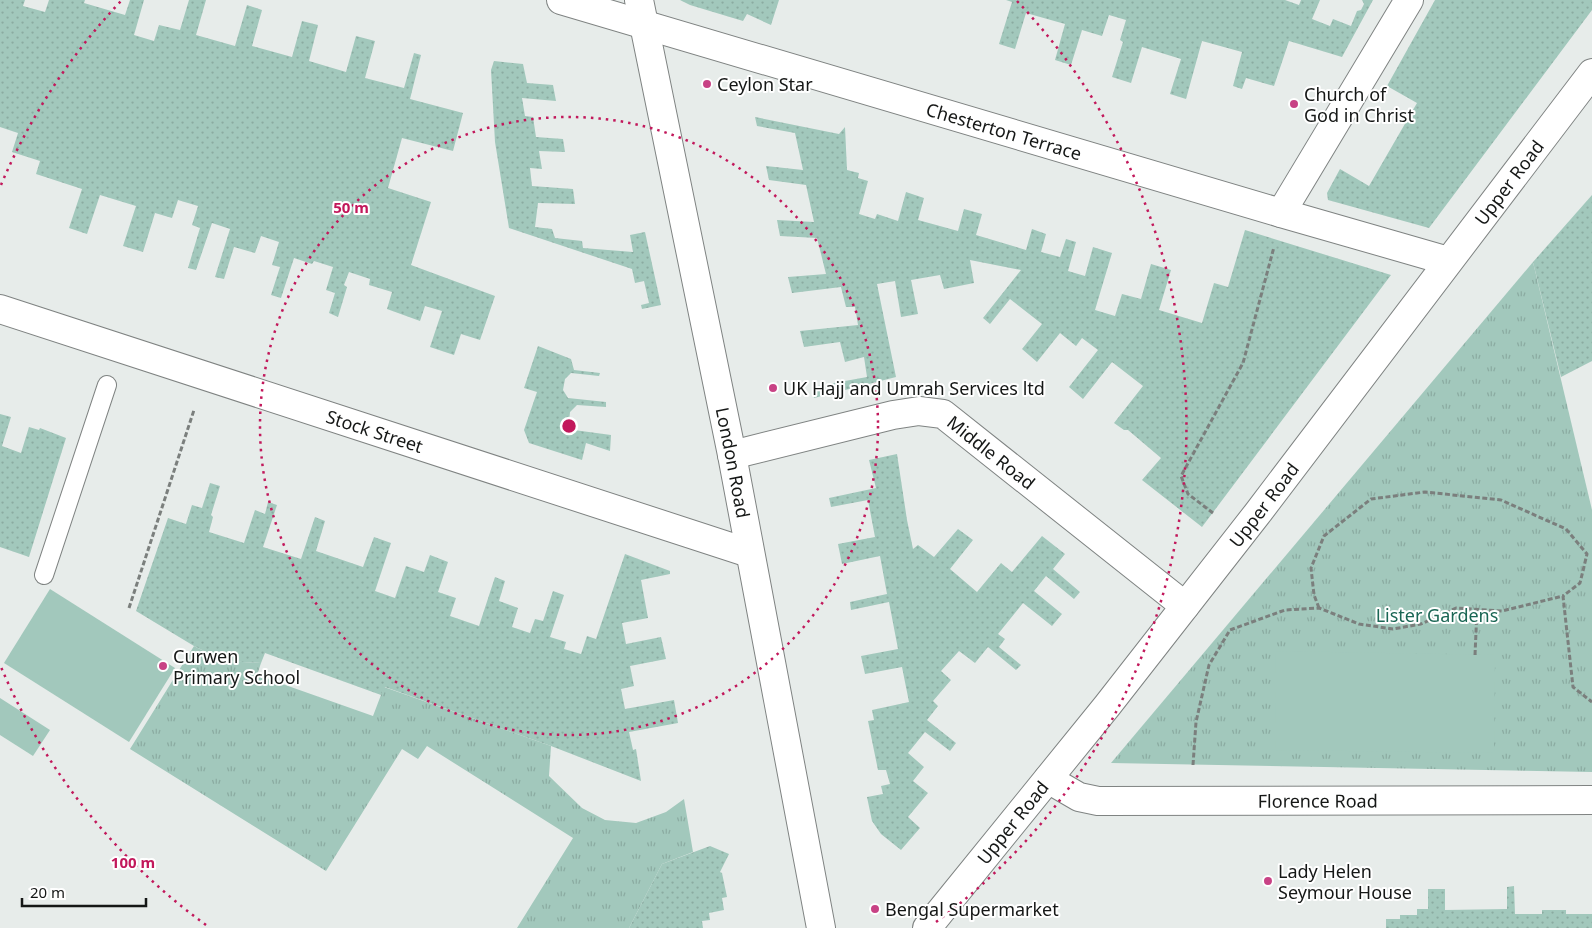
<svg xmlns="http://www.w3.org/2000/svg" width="1592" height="928" font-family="'Noto Sans',sans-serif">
	<defs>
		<pattern id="grass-dots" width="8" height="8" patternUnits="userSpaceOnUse" patternTransform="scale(1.25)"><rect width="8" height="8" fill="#a2c8bc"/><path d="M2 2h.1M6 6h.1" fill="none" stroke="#8baba1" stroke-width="1.8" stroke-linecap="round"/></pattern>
		<pattern id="park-tufts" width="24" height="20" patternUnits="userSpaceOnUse" patternTransform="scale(1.25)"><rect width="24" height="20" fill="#a2c8bc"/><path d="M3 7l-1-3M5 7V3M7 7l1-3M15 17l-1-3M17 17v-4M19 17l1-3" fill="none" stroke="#8baba1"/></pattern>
	</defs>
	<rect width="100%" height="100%" fill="#e7ecea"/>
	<!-- grass -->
	<g fill="url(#grass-dots)">
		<path d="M 0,0 L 25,0 L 23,6 L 45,12 L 49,0 L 85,0 L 84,3 L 125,15 L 130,0 L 144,0 L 134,35 L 154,41 L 159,25 L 180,30 L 189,0 L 206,0 L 196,35 L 235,46 L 247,5 L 262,10 L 252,46 L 292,57 L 302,21 L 318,25 L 309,61 L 346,72 L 356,36 L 375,41 L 365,78 L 404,88 L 414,53 L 421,55 L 410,99 L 463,113 L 453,151 L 402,138 L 388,188 L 431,202 L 411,265 L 495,296 L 480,340 L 461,334 L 454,355 L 430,347 L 442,311 L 425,306 L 420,321 L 387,309 L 392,292 L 369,285 L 370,279 L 349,272 L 344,285 L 347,287 L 338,317 L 329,313 L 335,293 L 326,290 L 333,267 L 314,261 L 312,264 L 294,258 L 281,298 L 271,295 L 280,267 L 272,265 L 279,242 L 261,236 L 255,253 L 234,247 L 224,279 L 215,277 L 230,229 L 212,223 L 196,270 L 188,268 L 200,228 L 192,225 L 198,206 L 178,200 L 172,218 L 155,213 L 143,252 L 123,246 L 136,206 L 100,195 L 87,234 L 69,228 L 82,189 L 36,174 L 40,161 L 12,152 L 18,133 L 0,127 Z"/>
		<path d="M 680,0 L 779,0 L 771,25 L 747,14 L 743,21 L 690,5 Z"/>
		<path d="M 1006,0 L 1285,0 L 1299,5 L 1301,0 L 1320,0 L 1312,19 L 1330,26 L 1333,19 L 1351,26 L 1357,11 L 1361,10 L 1364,4 L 1362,0 L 1373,0 L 1342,57 L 1289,41 L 1274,86 L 1246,78 L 1242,89 L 1233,86 L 1242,52 L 1202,41 L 1186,99 L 1170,94 L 1181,59 L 1142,47 L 1131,83 L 1112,77 L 1123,42 L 1120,40 L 1126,20 L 1109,15 L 1102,36 L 1082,30 L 1071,65 L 1055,60 L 1065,24 L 1026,13 L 1015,49 L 999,44 L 1012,2 Z"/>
		<path d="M 1435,0 L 1592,0 L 1592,10 L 1429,228 L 1328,200 L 1327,193 L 1340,169 L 1369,186 L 1417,103 L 1387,86 Z"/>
		<path d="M 494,61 L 523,64 L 527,83 L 553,85 L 556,101 L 522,98 L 525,116 L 533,117 L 536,137 L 563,139 L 565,152 L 539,151 L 542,169 L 530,168 L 532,186 L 573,189 L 575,204 L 538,203 L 535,227 L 552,229 L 555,238 L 582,241 L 583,248 L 633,252 L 630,235 L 645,232 L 661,305 L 642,309 L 641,305 L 649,303 L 644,281 L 635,283 L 632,269 L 509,228 L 495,142 L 491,70 Z"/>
		<path d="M 755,117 L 839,134 L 845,127 L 847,170 L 859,173 L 858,178 L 868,181 L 859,214 L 875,219 L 877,214 L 898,221 L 906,192 L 924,198 L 918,220 L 958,231 L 964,209 L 982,214 L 976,235 L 1026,250 L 1032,229 L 1046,234 L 1041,252 L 1060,257 L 1066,239 L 1076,242 L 1068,271 L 1085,276 L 1093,247 L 1112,253 L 1095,310 L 1115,316 L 1122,294 L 1141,299 L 1151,264 L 1171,270 L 1159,310 L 1202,323 L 1214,283 L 1228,287 L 1245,230 L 1391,275 L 1202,527 L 1142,480 L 1161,458 L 1128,430 L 1124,430 L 1114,423 L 1143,386 L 1112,362 L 1083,399 L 1069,387 L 1098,350 L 1082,338 L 1076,346 L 1060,333 L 1037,362 L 1022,349 L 1042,324 L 1010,299 L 990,324 L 983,318 L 1021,270 L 970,260 L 974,283 L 944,289 L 940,275 L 911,280 L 918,314 L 901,317 L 895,281 L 877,284 L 896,377 L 814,398 L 812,387 L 867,377 L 864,357 L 845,362 L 840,342 L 804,347 L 800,331 L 858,325 L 855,307 L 846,307 L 841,287 L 792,293 L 788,277 L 826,274 L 817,238 L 780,236 L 777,220 L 814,222 L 806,185 L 769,180 L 766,166 L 803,170 L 795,133 L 757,126 Z"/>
		<path d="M 1592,195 L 1592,361 L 1561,377 L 1533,262 Z"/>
		<path d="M 538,346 L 571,359 L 574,370 L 600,373 L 599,376 L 571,373 L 565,379 L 563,390 L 568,398 L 606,402 L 606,407 L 577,405 L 570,412 L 569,422 L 574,430 L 611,435 L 610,451 L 586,443 L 582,460 L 529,443 L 524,430 L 537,392 L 524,388 Z"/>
		<path d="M 0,414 L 11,417 L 2,446 L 21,453 L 29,427 L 39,430 L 40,428 L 66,438 L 29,557 L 0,547 Z"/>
		<path d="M 897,454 L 907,520 L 913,549 L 918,545 L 934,557 L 958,529 L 973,540 L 950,569 L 977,592 L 1001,563 L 1012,572 L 1042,536 L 1065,554 L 1053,569 L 1080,592 L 1074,599 L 1046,576 L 1034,591 L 1062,614 L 1052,626 L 1023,603 L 998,634 L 1005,639 L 999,647 L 1021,665 L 1016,670 L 988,647 L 975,663 L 959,651 L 941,671 L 951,680 L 933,701 L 938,706 L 927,720 L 956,743 L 950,751 L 925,732 L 908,753 L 924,767 L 913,781 L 928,793 L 908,817 L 920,828 L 901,850 L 881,834 L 872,821 L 867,797 L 883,794 L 881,786 L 890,784 L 886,770 L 878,770 L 868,721 L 874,720 L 872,710 L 909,702 L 902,667 L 865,674 L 861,656 L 898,649 L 889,602 L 851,610 L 850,602 L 887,594 L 880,556 L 842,564 L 838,544 L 875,537 L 868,500 L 831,507 L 829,498 L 876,488 L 869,460 Z"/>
		<path d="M 210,483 L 220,486 L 211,515 L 213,517 L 209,532 L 244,543 L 255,510 L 265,514 L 268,502 L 277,505 L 263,547 L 301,559 L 315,517 L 325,521 L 316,551 L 363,567 L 374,537 L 391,543 L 375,591 L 395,598 L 406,566 L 424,572 L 430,555 L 448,562 L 438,592 L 456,598 L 450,616 L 479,626 L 495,577 L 505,581 L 499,601 L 518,608 L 512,627 L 530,633 L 535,619 L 543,621 L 553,591 L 564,595 L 550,637 L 566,642 L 564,649 L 581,654 L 587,636 L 596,639 L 625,554 L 670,571 L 670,574 L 641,580 L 648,618 L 622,623 L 626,644 L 661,637 L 666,659 L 630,666 L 634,686 L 621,689 L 625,709 L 674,700 L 678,723 L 629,732 L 633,750 L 636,749 L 641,781 L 551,746 L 385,687 L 381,695 L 265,653 L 261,663 L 224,661 L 194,646 L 136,611 L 168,518 L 186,524 L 192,505 L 202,508 Z"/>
		<path d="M 710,846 L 729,854 L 720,872 L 722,873 L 727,897 L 722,898 L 724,910 L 709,913 L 710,920 L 702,921 L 703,928 L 629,928 L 662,864 Z"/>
		<path d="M 1514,886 L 1515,914 L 1542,914 L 1542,910 L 1566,910 L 1566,914 L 1592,914 L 1592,928 L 1386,928 L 1386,919 L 1400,919 L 1400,915 L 1417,915 L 1417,909 L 1428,909 L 1428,889 L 1445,889 L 1445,910 L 1507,909 L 1507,887 Z"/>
	</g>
	<!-- park -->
	<g fill="url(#park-tufts)">
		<path d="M 1533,262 L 1592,510 L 1592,772 L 1111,763 Z"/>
		<path d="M 194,646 L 224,661 L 261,663 L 257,675 L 373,716 L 384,687 L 551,746 L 549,776 L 582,808 L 605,820 L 636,823 L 666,812 L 684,799 L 693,852 L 662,864 L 629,928 L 517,928 L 573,838 L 427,746 L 418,759 L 402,749 L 326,871 L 130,749 Z"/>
	</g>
	<!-- pitch -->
	<g fill="#a2c8bc">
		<path d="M 50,589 L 175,668 L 129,742 L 4,663 Z"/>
		<path d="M 1276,651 L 1495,655 L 1494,753 L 1275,750 Z"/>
		<path d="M 0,698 L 50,730 L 33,756 L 0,735 Z"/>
	</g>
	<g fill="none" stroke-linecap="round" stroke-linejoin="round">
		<defs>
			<path id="service" d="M 44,575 L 107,385"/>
			<g id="minor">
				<path id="s1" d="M 561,0 L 1281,213 L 1448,261"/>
				<path id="s2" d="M 639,0 L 732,455 L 821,928"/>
				<path d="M 1281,213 L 1409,0"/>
				<path id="s3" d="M 0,309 L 749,553"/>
				<path id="s4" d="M 732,455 L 893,415 L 919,411 L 943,414 L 1185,606"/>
				<path id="s5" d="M 1048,779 L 1079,797 L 1098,801 L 1592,800"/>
			</g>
			<g id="tertiary">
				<path id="s6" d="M 927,928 L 1107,706 L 1257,514 L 1592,73"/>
			</g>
		</defs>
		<!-- service casing -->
		<use href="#service" stroke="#7f8382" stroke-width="20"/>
		<!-- minor casing -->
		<use href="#minor" stroke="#7f8382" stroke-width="30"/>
		<!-- tertiary casing -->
		<use href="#tertiary" stroke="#7f8382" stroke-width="30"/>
		<!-- path -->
		<g stroke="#7b7f7d" stroke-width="3" stroke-dasharray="5 2.5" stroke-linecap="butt">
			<path d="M 1213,513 L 1188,494 L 1181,476 L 1243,363 L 1274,247"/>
			<path d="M 129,608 L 194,410"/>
			<path d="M 1319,608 L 1314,595 L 1311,568 L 1324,536 L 1371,499 L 1425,492 L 1501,500 L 1566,529 L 1587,554 L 1580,583 L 1563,596"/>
			<path d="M 1475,655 L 1477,609"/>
			<path d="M 1193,765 L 1196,722 L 1209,665 L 1230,630 L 1285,610 L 1319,608 L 1359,624 L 1393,629 L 1421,624 L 1456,608 L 1502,611 L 1563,596 L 1573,687 L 1592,702"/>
		</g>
		<!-- service -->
		<use href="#service" stroke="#fff" stroke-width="18"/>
		<!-- minor -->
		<use href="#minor" stroke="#fff" stroke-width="28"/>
		<!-- tertiary -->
		<use href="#tertiary" stroke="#fff" stroke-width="28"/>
	</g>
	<!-- distance rings -->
	<g fill="none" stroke="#c2185b" stroke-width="2.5" stroke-dasharray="2.5 5">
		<circle cx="569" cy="426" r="309"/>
		<path d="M206 925A617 617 0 0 1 1 667M1 185A617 617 0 0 1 121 1M1017 1A617 617 0 0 1 932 925"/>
	</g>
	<!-- markers -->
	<g fill="#c84285" stroke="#fff" stroke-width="2">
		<circle cx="707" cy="84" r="5"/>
		<circle cx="1294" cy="104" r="5"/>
		<circle cx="773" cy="388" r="5"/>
		<circle cx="163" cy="666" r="5"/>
		<circle cx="1268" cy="881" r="5"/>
		<circle cx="875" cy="909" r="5"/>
	</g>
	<g text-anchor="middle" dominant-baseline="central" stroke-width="4" stroke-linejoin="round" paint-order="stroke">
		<!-- poi labels -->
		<g font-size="18" fill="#151716" stroke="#fff" text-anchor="start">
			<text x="717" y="84">Ceylon Star</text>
			<text x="1304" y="94">Church of<tspan x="1304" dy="21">God in Christ</tspan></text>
			<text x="783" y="388">UK Hajj and Umrah Services ltd</text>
			<text x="173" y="656">Curwen<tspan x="173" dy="21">Primary School</tspan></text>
			<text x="1278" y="871">Lady Helen<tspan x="1278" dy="21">Seymour House</tspan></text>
			<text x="885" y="909">Bengal Supermarket</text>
		</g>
		<!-- street labels -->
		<g font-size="18" fill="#151716" stroke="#fff">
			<text stroke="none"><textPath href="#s1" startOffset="462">Chesterton Terrace</textPath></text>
			<text stroke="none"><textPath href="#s6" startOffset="946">Upper Road</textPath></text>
			<text stroke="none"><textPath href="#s3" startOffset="394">Stock Street</textPath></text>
			<text stroke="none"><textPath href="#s4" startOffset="278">Middle Road</textPath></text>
			<text stroke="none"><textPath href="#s2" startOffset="472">London Road</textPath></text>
			<text stroke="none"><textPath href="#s6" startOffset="541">Upper Road</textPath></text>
			<text stroke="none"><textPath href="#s5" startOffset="275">Florence Road</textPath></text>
			<text stroke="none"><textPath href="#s6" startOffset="136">Upper Road</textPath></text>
		</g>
		<!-- park labels -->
		<g font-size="18" fill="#1a6654" stroke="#fff">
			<text x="1437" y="615">Lister Gardens</text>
		</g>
	</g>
	<circle cx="569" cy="426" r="8" fill="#c2185b" stroke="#fff" stroke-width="2.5"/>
	<g font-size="15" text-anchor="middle" font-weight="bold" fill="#c2185b" stroke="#fff" stroke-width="4" stroke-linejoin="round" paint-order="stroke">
		<text x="351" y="213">50 m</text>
		<text x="133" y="868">100 m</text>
	</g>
	<!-- scale -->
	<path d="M22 898v8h124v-8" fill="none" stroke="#151716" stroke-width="2.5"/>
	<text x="30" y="898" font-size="15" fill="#151716" stroke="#ffffff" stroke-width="4" paint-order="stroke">20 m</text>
</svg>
